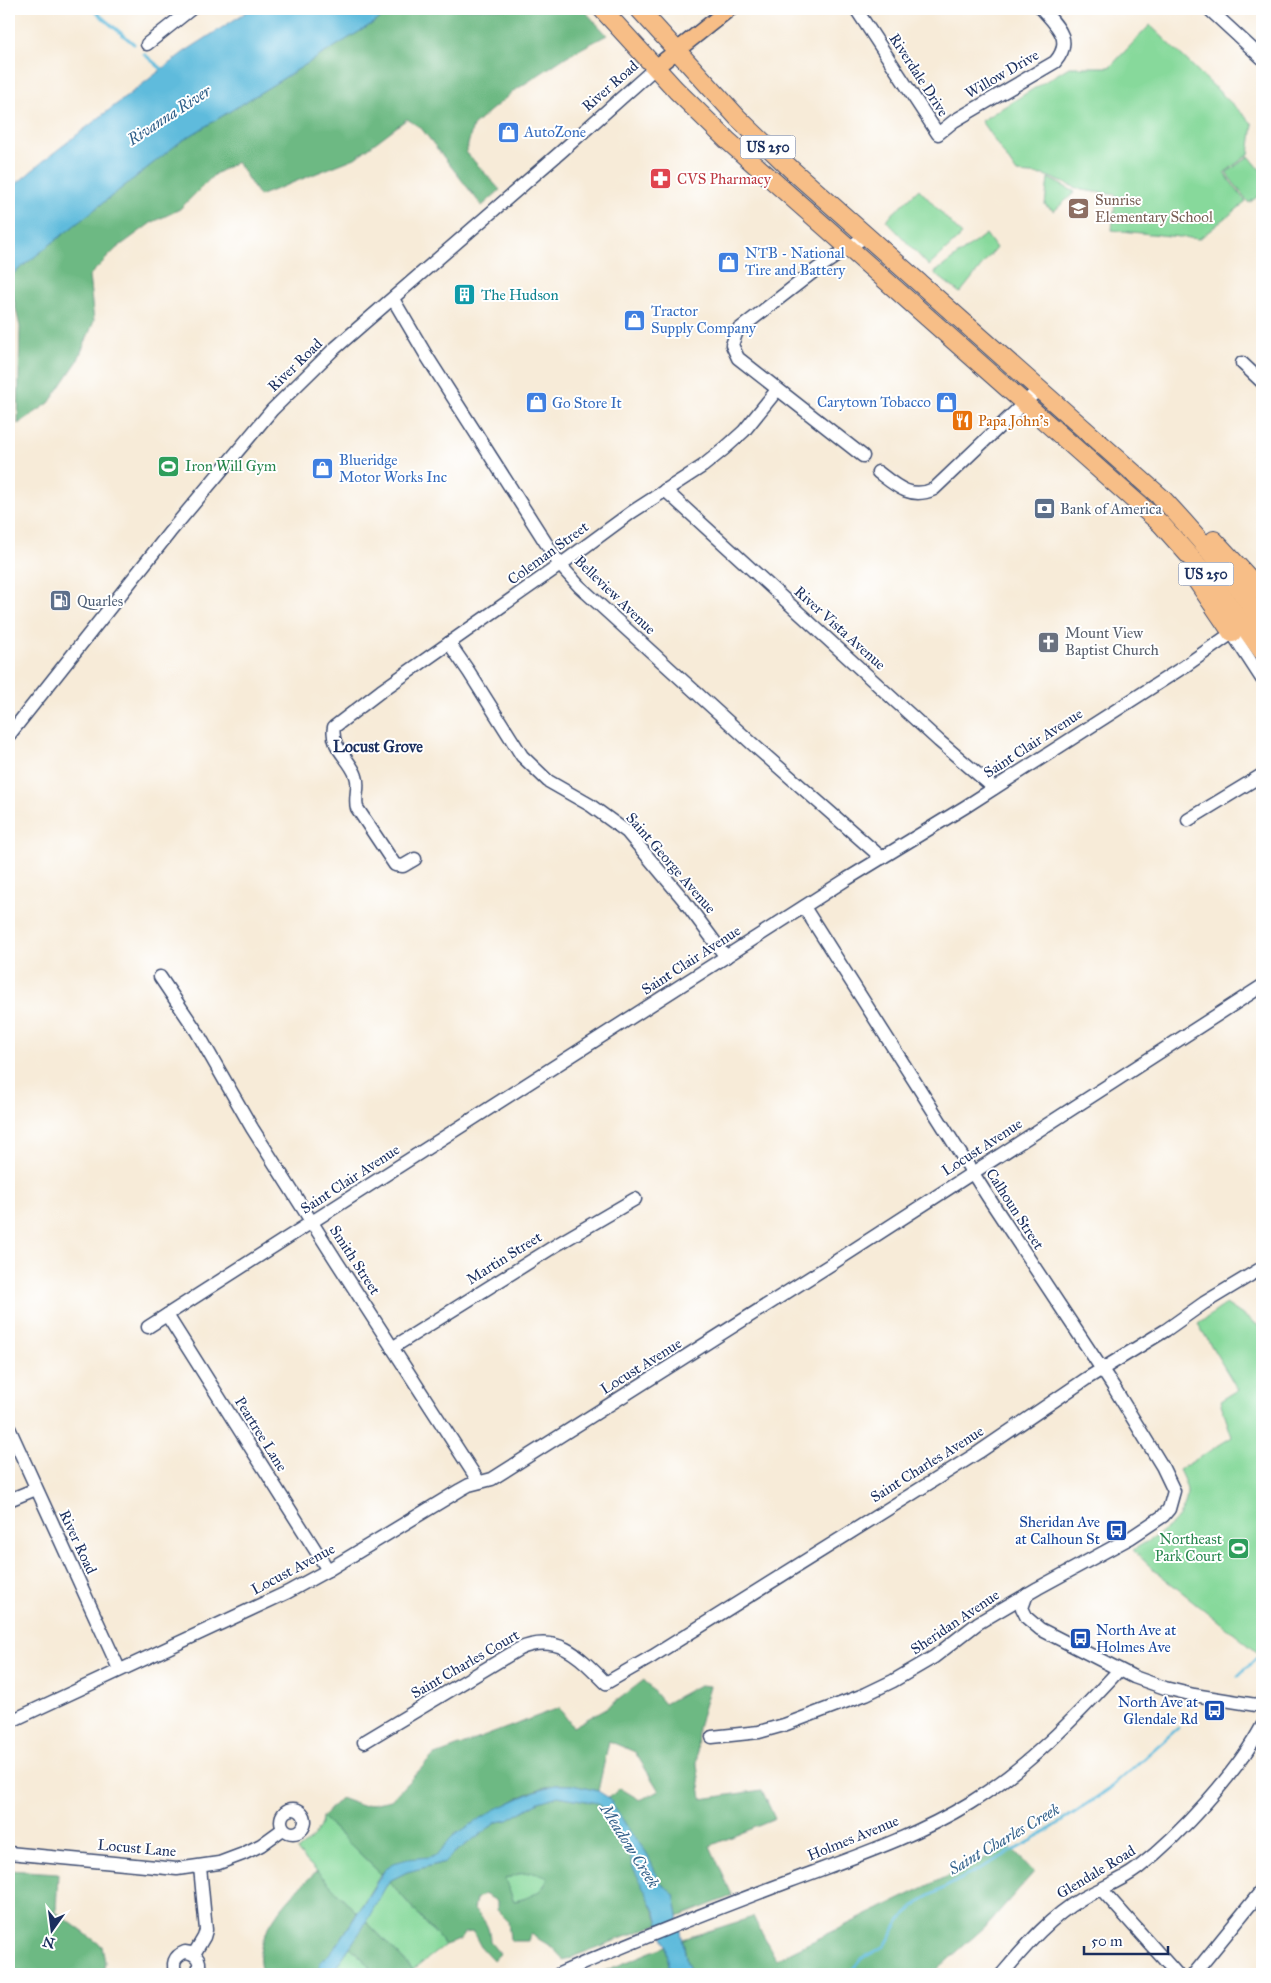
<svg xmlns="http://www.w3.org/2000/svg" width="1271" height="1983" font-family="'IM FELL Great Primer',serif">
	<rect width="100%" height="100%" fill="#fff"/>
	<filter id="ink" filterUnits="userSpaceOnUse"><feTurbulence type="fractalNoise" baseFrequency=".02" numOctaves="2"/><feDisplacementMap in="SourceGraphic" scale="10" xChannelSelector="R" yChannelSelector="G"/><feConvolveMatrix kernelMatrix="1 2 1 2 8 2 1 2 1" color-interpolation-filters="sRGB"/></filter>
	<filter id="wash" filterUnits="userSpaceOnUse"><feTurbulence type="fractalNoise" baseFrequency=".0096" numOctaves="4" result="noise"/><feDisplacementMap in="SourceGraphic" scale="20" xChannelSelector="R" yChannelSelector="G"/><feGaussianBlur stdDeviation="1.12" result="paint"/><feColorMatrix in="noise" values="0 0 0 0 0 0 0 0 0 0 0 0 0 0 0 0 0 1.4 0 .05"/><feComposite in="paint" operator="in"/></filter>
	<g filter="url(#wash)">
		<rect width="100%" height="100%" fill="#f7ebd8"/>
		<!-- green -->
		<g fill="#87d99b" stroke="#51847c">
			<path d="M 1150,25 L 1253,124 L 1249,154 L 1224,173 L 1246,202 L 1199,239 L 1112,230 L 1116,195 L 1082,190 L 1044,175 L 1017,173 L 981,121 L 1069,67 L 1110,67 Z"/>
			<path d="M 1249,156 L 1262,172 L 1262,193 L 1249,203 L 1226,173 Z"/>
			<path d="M 1048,178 L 1075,192 L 1054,211 L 1045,205 Z"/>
			<path d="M 919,189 L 962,235 L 929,266 L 886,220 Z"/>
			<path d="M 986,234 L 996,248 L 960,293 L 934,273 Z"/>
			<path d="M 1226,1304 L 1262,1328 L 1262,1656 L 1153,1569 L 1133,1550 C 1156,1535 1186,1524 1187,1492 C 1187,1486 1182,1476 1179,1470 L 1232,1437 L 1220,1401 L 1238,1390 L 1198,1324 Z"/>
			<path d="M 322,1817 L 381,1874 L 357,1913 L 297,1851 C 309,1841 321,1833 322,1817 Z"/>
			<path d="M 534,1872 L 548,1878 C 543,1893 529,1898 515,1901 L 513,1900 L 504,1879 L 518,1874 Z"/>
			<path d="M 389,1881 L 445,1945 L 413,1970 L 366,1921 Z"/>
			<path d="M 350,1947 L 368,1964 L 372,1974 L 335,1974 L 338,1964 Z"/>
		</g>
		<!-- forest -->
		<g fill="#6db983" stroke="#447470" fill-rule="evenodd">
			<path d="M 396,9 L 583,9 L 607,35 L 567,56 L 514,91 L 490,111 L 473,126 L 466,152 L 500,190 L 482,206 L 421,128 L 407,119 L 355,158 L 259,196 L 237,162 L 215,174 L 180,209 L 151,223 L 117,248 L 89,276 L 94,321 L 77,362 L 49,403 L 18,424 L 20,327 L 9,277 L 180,142 Z"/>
			<path d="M 644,1680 L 664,1704 L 699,1685 L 710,1686 L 698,1727 L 697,1764 L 702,1799 L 762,1790 L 775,1819 L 710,1846 L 732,1895 L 727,1898 L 678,1917 L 674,1895 L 659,1880 L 646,1852 L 631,1833 L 609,1798 L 620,1788 L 640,1800 L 659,1791 L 635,1752 L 609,1741 L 598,1791 C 584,1788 570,1783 556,1785 C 529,1788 492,1813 469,1827 C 464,1830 457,1832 453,1836 C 447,1841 444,1850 438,1854 C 422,1865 397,1854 381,1874 L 322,1817 L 340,1798 L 362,1806 L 391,1800 L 433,1756 L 559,1708 L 573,1727 L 610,1706 Z"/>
			<path d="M 557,1796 L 598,1803 L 606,1813 L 614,1829 L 628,1847 L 633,1867 L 650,1900 L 659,1924 L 564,1960 L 552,1947 L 530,1934 L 528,1941 L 512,1941 L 510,1939 L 508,1921 L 497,1910 L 497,1901 L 484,1894 L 476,1899 L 474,1910 C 485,1920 490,1927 490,1942 L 500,1954 L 493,1960 L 481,1947 L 473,1932 L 464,1933 L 460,1940 L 445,1945 L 389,1881 L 407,1872 L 445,1862 L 454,1853 L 497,1822 L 508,1820 L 539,1802 ZM 534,1872 L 548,1878 C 543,1893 529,1898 515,1901 L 513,1900 L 505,1879 L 518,1874 Z"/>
			<path d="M 1009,1846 L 1034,1872 L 987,1925 L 932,1974 L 692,1974 L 687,1963 L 683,1939 L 753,1917 L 776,1959 Z"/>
			<path d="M 9,1870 L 58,1873 L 56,1912 L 102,1946 L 105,1962 L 103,1974 L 9,1974 Z"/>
			<path d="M 317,1871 L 357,1913 L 336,1947 L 318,1970 L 318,1974 L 261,1974 L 262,1972 C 249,1936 293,1893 317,1871 Z"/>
			<path d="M 366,1921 L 413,1970 L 416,1974 L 372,1974 L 368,1964 L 350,1947 Z"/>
			<path d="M 666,1946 L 669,1966 L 674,1974 L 597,1974 Z"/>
		</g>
		<!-- water -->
		<g fill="#5ebbdc" stroke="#3c759d">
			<path d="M 251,9 L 396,9 L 180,142 L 9,277 L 9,190 L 47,158 L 184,52 Z"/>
			<path d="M 555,1785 L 572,1785 L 598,1791 L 609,1798 L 631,1833 L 646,1852 L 659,1880 L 674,1895 L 687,1963 L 692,1974 L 674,1974 L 669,1966 L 666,1946 L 656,1913 L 633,1867 L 628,1847 L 614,1829 L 606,1813 L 598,1803 L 558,1796 L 539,1802 L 508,1820 L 497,1822 L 454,1853 L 445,1862 L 407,1872 L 389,1881 L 362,1929 L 338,1964 L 335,1974 L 318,1974 L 320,1963 L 336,1947 L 386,1868 L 394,1863 L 408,1859 L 429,1857 L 438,1854 L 453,1836 L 494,1810 L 535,1791 Z"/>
		</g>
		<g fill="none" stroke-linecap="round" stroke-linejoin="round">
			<!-- stream -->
			<g stroke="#5ebbdc" stroke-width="3">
				<path d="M 92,9 L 134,44"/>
				<path d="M 144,54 L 164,71"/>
				<path d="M 1238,1676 L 1262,1653"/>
				<path d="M 849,1974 L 861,1959 L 885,1946 L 900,1920 L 922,1900 L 1040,1836 L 1109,1789 L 1178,1728"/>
			</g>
		</g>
	</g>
	<g filter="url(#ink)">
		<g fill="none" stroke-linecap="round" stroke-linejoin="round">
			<defs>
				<g id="minor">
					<path d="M 856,9 L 938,134 L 954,121 L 1055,62 C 1074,40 1057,26 1042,9"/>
					<path d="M 1209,9 L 1262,58"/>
					<path d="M 147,44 L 191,9"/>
					<path d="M 393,299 L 426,355 L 560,565 L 579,586 L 757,748 L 882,858"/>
					<path d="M 1242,363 L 1262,382"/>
					<path d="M 863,456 L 738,358 L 732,345 L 737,331 L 817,269 L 866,236"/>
					<path d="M 878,472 C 896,486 911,500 934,489 L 1039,389"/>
					<path d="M 665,490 L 939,741 L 994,788"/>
					<path d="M 449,643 L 469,672 L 522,756 L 548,781 L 590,805 L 627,832 L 683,899 L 726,957"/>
					<path d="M 9,735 L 170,532 L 272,410 L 333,350 L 563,150 L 655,68"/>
					<path d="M 1188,820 L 1262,775"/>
					<path d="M 415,859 L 403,866 L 395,865 L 357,808 C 354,797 360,786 356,776 C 350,758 330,748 334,727 L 381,691 L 560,565 L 632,512 L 703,466 L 724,449 L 744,431 L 777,390"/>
					<path d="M 160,977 L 197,1032 L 252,1128 L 337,1262 L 479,1482"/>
					<path d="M 167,1315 L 328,1570"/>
					<path d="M 148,1327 L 847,879 L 965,807 L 1185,666 L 1232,633 L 1262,679"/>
					<path d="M 392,1348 L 558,1244 L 635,1199"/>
					<path d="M 9,1428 L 119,1669"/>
					<path d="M 9,1500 L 36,1489"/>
					<path d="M 1027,1594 L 1022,1608 L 1027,1618 L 1040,1629 L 1134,1677 L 1165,1688 L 1194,1695 L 1262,1706"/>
					<path d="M 9,1722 L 288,1592 L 328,1570 L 460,1490 L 469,1485 L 492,1479 L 830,1265 L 1262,986"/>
					<path d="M 712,1737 L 759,1732 L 784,1725 L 866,1694 L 893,1681 L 934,1657 L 978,1623 L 1038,1588 L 1130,1538 L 1163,1516 L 1169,1509 L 1174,1491 L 1162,1466 L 1113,1386 L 988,1197 L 804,907"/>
					<path d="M 364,1742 L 519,1649 C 558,1632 580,1657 606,1683 L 653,1656 L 979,1452 L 1086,1379 L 1166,1330 L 1204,1303 L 1262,1268"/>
					<circle cx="293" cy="1821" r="12"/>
					<path d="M 9,1853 L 177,1869 L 219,1863 L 243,1854 L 261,1845 L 283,1829"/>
					<path d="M 1102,1890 L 1177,1974"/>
					<path d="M 194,1954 L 204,1937 L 206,1930 L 200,1867"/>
					<path d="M 177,1974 C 171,1965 174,1956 185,1952 C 198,1953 203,1963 196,1974"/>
					<path d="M 559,1974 C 635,1940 713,1910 790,1881 C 851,1858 915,1837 970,1803 C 1027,1768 1074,1719 1119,1670"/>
					<path d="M 1002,1974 C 1026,1946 1049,1918 1081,1899 C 1100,1888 1120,1882 1138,1868 C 1180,1835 1237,1773 1262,1726"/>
					<path d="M 1194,1974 L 1262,1890"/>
				</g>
				<path id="major" d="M 655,68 L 729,9"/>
				<g id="highway">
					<path d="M 602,9 L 676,90 L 727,140 L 1161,524 L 1211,580 L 1262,651"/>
					<path d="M 639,9 L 738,118 L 791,169 L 1163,499 C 1199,538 1234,578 1262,623"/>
					<path d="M 1214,540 L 1262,592"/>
					<path d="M 1192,574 L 1232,633"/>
				</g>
			</defs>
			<!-- minor casing -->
			<use href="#minor" stroke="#3c4b70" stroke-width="15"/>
			<!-- major casing -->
			<use href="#major" stroke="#3c4b70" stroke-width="18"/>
			<!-- highway casing -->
			<use href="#highway" stroke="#3c4b70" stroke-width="20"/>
			<!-- minor -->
			<use href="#minor" stroke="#fff" stroke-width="12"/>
			<!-- major -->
			<use href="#major" stroke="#f7be87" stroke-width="15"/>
			<!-- highway -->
			<use href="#highway" stroke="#f7be87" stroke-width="18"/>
		</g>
	</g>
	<!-- icons -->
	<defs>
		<symbol id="shop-square" viewBox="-11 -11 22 22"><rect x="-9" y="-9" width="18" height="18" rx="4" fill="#3f7fe0" stroke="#fff"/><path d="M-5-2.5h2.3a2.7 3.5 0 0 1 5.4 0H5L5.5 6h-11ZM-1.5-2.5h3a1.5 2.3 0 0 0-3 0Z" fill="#fff"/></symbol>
		<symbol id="pharmacy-square" viewBox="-11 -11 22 22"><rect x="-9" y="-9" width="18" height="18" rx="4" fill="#e0444e" stroke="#fff"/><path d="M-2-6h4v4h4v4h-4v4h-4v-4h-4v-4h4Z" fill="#fff"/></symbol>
		<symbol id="school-square" viewBox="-11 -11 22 22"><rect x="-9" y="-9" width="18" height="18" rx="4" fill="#8d6e63" stroke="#fff"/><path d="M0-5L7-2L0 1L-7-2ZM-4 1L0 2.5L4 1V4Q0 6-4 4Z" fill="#fff"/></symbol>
		<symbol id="building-square" viewBox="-11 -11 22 22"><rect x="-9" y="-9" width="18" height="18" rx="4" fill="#0f9aa8" stroke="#fff"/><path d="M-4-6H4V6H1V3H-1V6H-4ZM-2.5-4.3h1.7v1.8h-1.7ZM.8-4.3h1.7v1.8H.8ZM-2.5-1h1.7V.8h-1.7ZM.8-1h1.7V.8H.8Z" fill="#fff"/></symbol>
		<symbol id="restaurant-square" viewBox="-11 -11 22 22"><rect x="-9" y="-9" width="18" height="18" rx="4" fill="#e8710a" stroke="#fff"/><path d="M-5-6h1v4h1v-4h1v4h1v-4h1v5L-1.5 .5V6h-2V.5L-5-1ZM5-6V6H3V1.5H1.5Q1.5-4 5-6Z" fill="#fff"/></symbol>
		<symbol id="stadium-square" viewBox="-11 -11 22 22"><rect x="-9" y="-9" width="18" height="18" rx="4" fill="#2e9e5b" stroke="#fff"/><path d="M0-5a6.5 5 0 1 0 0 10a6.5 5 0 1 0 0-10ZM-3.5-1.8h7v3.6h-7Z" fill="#fff"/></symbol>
		<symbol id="bank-square" viewBox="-11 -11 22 22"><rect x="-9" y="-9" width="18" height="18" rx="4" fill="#5c6f8a" stroke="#fff"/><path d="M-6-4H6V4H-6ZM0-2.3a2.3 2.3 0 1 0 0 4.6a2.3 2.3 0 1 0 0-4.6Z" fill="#fff"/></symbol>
		<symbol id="fuel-square" viewBox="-11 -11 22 22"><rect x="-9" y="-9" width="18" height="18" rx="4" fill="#5c6f8a" stroke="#fff"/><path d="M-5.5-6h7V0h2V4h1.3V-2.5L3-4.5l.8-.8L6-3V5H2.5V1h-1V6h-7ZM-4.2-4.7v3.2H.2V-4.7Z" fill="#fff"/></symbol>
		<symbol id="church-square" viewBox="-11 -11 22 22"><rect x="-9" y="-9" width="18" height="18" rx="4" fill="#6b7280" stroke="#fff"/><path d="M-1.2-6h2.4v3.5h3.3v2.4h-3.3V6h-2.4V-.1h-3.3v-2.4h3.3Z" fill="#fff"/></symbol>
		<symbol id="bus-square" viewBox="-11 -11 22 22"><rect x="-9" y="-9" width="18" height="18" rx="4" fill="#1a4fb4" stroke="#fff"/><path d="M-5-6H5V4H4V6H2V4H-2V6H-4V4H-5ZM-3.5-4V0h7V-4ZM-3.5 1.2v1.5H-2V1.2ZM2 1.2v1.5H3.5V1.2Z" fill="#fff"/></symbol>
	</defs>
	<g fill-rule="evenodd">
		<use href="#shop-square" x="496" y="120" width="25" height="25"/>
		<use href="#pharmacy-square" x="648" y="166" width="25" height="25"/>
		<use href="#school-square" x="1066" y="196" width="25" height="25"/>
		<use href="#shop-square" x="716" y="250" width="25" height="25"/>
		<use href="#building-square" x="452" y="282" width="25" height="25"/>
		<use href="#shop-square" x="622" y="308" width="25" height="25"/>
		<use href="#shop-square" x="934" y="390" width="25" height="25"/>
		<use href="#shop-square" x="524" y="390" width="25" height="25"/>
		<use href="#restaurant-square" x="950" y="408" width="25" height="25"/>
		<use href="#stadium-square" x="156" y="454" width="25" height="25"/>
		<use href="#shop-square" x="310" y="456" width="25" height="25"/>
		<use href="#bank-square" x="1032" y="496" width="25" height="25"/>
		<use href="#fuel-square" x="48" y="588" width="25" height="25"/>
		<use href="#church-square" x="1036" y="630" width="25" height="25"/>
		<use href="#bus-square" x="1104" y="1518" width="25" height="25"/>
		<use href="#stadium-square" x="1226" y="1536" width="25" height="25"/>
		<use href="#bus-square" x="1068" y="1626" width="25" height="25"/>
		<use href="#bus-square" x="1202" y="1698" width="25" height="25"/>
	</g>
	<g text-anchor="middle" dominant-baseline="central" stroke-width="4" stroke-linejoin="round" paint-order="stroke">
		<!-- shield labels -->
		<g fill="#fff" stroke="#5f6d8e" stroke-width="1">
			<rect x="740.5" y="135.5" width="55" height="23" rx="4"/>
			<rect x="1178.5" y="562.5" width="55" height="23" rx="4"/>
		</g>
		<g font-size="14" font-weight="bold" fill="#1b2f5e">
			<text x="768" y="147">US 250</text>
			<text x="1206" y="574">US 250</text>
		</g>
		<!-- street labels -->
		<g font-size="15" fill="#1b2f5e" stroke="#fff">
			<text transform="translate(1002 74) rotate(-30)">Willow Drive</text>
			<text transform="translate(919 75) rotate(57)">Riverdale Drive</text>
			<text transform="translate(610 86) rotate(-41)">River Road</text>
			<text transform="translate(295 365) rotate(-44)">River Road</text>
			<text transform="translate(548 553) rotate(-36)">Coleman Street</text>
			<text transform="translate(615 595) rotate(44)">Belleview Avenue</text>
			<text transform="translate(840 628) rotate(42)">River Vista Avenue</text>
			<text transform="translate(1033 743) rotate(-33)">Saint Clair Avenue</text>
			<text transform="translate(671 863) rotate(49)">Saint George Avenue</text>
			<text transform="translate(691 960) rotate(-33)">Saint Clair Avenue</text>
			<text transform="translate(982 1147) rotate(-33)">Locust Avenue</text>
			<text transform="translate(350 1179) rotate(-33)">Saint Clair Avenue</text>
			<text transform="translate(1015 1209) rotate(57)">Calhoun Street</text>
			<text transform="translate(504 1258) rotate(-32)">Martin Street</text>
			<text transform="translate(355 1260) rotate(57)">Smith Street</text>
			<text transform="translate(641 1366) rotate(-32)">Locust Avenue</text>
			<text transform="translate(261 1434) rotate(58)">Peartree Lane</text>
			<text transform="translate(927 1464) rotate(-32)">Saint Charles Avenue</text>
			<text transform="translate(78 1542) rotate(65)">River Road</text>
			<text transform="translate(293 1569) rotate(-28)">Locust Avenue</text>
			<text transform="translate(955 1622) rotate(-34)">Sheridan Avenue</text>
			<text transform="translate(465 1664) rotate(-30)">Saint Charles Court</text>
			<text transform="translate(853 1838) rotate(-22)">Holmes Avenue</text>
			<text transform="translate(137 1848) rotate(5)">Locust Lane</text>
			<text transform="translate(1096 1872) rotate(-31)">Glendale Road</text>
		</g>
		<!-- shop labels -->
		<g font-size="15" fill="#366cbe" stroke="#fff" text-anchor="start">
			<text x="524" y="132">AutoZone</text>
			<text x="745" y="253">NTB - National<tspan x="745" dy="17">Tire and Battery</tspan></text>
			<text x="651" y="311">Tractor<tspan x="651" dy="17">Supply Company</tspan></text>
			<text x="931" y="402" text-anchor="end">Carytown Tobacco</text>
			<text x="552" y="403">Go Store It</text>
			<text x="339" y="460">Blueridge<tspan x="339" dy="17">Motor Works Inc</tspan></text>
		</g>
		<!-- health labels -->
		<g font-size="15" fill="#be3a42" stroke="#fff" text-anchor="start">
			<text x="677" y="179">CVS Pharmacy</text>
		</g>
		<!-- education labels -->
		<g font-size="15" fill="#785e54" stroke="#fff" text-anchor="start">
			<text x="1095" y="200">Sunrise<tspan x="1095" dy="17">Elementary School</tspan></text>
		</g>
		<!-- culture labels -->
		<g font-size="15" fill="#0d838f" stroke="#fff" text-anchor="start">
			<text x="481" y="295">The Hudson</text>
		</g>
		<!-- food labels -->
		<g font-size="15" fill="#c56008" stroke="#fff" text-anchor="start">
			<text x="978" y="421">Papa John's</text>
		</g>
		<!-- leisure labels -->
		<g font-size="15" fill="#27864d" stroke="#fff" text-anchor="start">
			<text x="185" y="466">Iron Will Gym</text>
			<text x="1222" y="1539" text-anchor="end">Northeast<tspan x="1222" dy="17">Park Court</tspan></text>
		</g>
		<!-- service labels -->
		<g font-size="15" fill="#4e5e75" stroke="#fff" text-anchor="start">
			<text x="1060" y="509">Bank of America</text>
			<text x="77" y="601">Quarles</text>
		</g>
		<!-- worship labels -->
		<g font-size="15" fill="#5b616d" stroke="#fff" text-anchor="start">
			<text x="1065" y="633">Mount View<tspan x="1065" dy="17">Baptist Church</tspan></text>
		</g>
		<!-- transit labels -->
		<g font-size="15" fill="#164399" stroke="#fff" text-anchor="end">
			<text x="1100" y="1522">Sheridan Ave<tspan x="1100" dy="17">at Calhoun St</tspan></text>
			<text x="1096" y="1630" text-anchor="start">North Ave at<tspan x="1096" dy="17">Holmes Ave</tspan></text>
			<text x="1198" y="1702">North Ave at<tspan x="1198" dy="17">Glendale Rd</tspan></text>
		</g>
		<!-- water labels -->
		<g font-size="16" font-style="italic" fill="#32608a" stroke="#fff">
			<text transform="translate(169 115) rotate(-33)">Rivanna River</text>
			<text transform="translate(1004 1839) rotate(-30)">Saint Charles Creek</text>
			<text transform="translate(630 1846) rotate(58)">Meadow Creek</text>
		</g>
		<!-- neighbourhood labels -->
		<g font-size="16" font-weight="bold" fill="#1b2f5e" stroke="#fff">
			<text x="378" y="746">Locust Grove</text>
		</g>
	</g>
	<!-- margin -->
	<rect width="1271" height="1983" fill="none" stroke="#fff" stroke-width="30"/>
	<!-- north arrow -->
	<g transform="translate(52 1930) rotate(194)" stroke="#ffffff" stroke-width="4" paint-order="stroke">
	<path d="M0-4L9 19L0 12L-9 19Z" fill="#1b2f5e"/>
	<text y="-8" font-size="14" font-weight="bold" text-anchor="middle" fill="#1b2f5e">N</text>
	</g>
	<!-- scale -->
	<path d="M1084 1946v8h84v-8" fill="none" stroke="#1b2f5e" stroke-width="2.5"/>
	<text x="1091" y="1946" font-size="15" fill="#1b2f5e" stroke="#ffffff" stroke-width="4" paint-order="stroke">50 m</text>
</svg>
